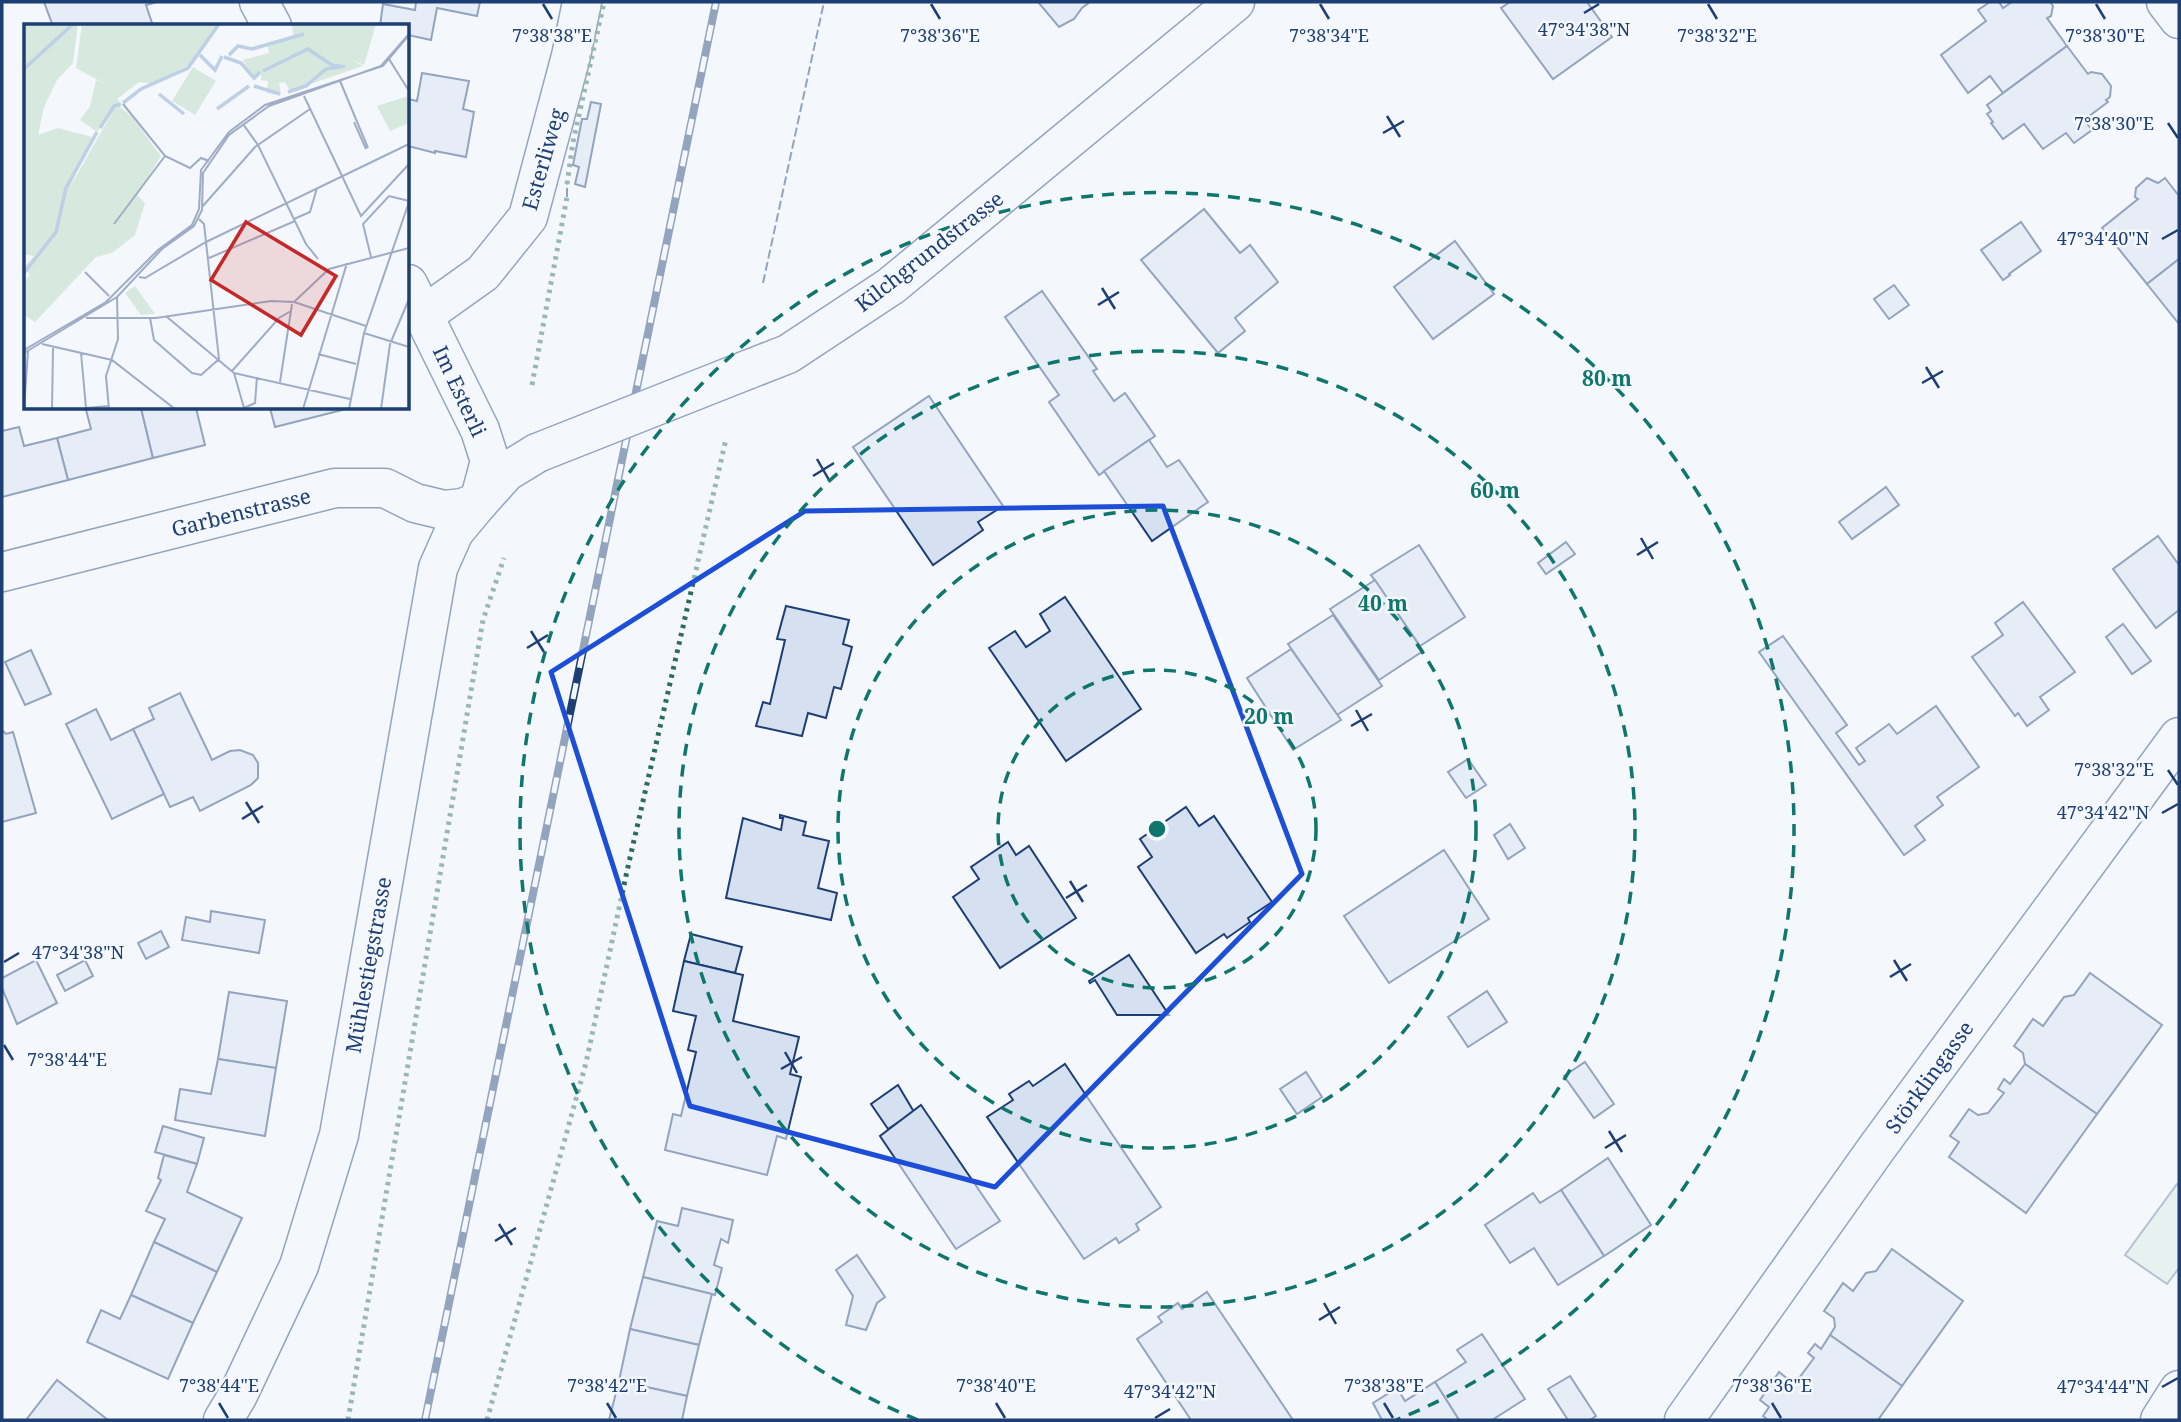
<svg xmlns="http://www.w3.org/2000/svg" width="2181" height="1422" font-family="'Noto Serif',serif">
	<rect width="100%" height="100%" fill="#f4f7fb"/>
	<!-- green -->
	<path fill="#d7e8df" stroke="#687fa3" stroke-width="2" d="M 2177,1184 L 2179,1186 L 2179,1268 L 2167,1284 L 2125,1255 Z"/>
	<!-- building -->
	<g fill="#d5e0f0" stroke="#1d3f73" stroke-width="2">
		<path d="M 44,2 L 157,2 L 146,5 L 153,26 L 53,26 Z"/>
		<path d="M 416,2 L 480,2 L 477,16 L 437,8 L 431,40 L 408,35 L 408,26 L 380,26 L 383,4 L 415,10 Z"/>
		<path d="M 1038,2 L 1090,2 L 1082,8 L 1074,19 L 1059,27 Z"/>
		<path d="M 1510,2 L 1587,2 L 1612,37 L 1553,79 L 1501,8 Z"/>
		<path d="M 1990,2 L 1999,2 L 2003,8 L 2012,2 L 2050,2 L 2053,6 L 2051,16 L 2047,18 L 2067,46 L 2003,93 L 1990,76 L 1968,93 L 1941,55 L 1986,21 L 1978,10 Z"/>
		<path d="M 2067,46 L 2088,74 L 2091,72 L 2102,74 L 2111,86 L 2110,97 L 2106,100 L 2108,102 L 2084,120 L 2092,130 L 2074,143 L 2066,133 L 2043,149 L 2024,124 L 2003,139 L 1991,123 L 1993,122 L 1987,114 L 1991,111 L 1987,105 Z"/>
		<path d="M 422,73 L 469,81 L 463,109 L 474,112 L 466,157 L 435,151 L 435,153 L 408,146 L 408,99 L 417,101 Z"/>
		<path d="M 591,102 L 601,104 L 585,187 L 575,184 L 579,167 L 573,165 L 582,119 L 587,119 Z"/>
		<path d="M 2147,178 L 2158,183 L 2165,178 L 2179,196 L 2179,259 L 2147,284 L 2102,228 L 2138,199 L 2135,197 L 2136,188 Z"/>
		<path d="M 1204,209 L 1240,253 L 1250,245 L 1278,282 L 1235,318 L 1245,331 L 1218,353 L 1141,260 Z"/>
		<path d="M 2021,222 L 2041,251 L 2009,274 L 2010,275 L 2003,280 L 1981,250 Z"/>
		<path d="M 1455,241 L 1494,294 L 1433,339 L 1394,287 Z"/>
		<path d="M 2179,259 L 2179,324 L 2147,284 Z"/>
		<path d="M 1894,285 L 1909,305 L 1889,319 L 1874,299 Z"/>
		<path d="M 1042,291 L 1097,369 L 1093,371 L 1114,401 L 1125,393 L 1155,436 L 1099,475 L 1049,402 L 1059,395 L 1005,317 Z"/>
		<path d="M 929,396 L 1003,506 L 978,522 L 983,530 L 933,565 L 853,447 Z"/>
		<path d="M 93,408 L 141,408 L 153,458 L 68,480 L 57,438 L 91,429 L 86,410 Z"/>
		<path d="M 141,408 L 196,408 L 205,445 L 153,458 Z"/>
		<path d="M 270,408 L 350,408 L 275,427 Z"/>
		<path d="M 19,427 L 24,446 L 57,438 L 68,480 L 2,497 L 2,431 Z"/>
		<path d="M 1149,440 L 1167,467 L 1179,460 L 1208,502 L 1152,541 L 1104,471 Z"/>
		<path d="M 1886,487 L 1899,505 L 1852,539 L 1839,522 Z"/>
		<path d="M 2158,536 L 2179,565 L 2179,610 L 2156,628 L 2113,569 Z"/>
		<path d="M 1566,542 L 1575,554 L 1546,574 L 1538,563 Z"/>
		<path d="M 1419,545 L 1465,617 L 1420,646 L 1371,575 Z"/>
		<path d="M 1375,580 L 1423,651 L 1379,680 L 1330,609 Z"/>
		<path d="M 1065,597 L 1141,709 L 1066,761 L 989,648 L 1015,631 L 1026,647 L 1050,631 L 1040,614 Z"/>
		<path d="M 2023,602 L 2075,672 L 2040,697 L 2049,710 L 2027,726 L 2018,713 L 2015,716 L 1972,657 L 2003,635 L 1995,623 Z"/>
		<path d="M 786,606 L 849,620 L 843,644 L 852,647 L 841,689 L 834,687 L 826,718 L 808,713 L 802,736 L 756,726 L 763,702 L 770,704 L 785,640 L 777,639 Z"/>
		<path d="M 1333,615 L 1382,686 L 1337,715 L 1288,644 Z"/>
		<path d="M 2123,624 L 2151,661 L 2132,674 L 2106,637 Z"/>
		<path d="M 1783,636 L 1847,725 L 1836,733 L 1859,765 L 1865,761 L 1856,748 L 1889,724 L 1897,734 L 1936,706 L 1979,767 L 1937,797 L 1943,805 L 1915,826 L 1925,840 L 1904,855 L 1759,652 Z"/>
		<path d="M 1291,649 L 1341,720 L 1293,750 L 1247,678 Z"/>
		<path d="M 31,650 L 51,694 L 25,705 L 5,662 Z"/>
		<path d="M 180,693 L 212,760 L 230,751 L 240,750 L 253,755 L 258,763 L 258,778 L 251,785 L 200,811 L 193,797 L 170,807 L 133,729 L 154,719 L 149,708 Z"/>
		<path d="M 96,709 L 111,740 L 133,729 L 164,794 L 112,819 L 66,724 Z"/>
		<path d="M 2,730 L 6,734 L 13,732 L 36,813 L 2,822 Z"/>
		<path d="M 1468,759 L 1486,785 L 1466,798 L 1448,772 Z"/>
		<path d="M 1186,807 L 1199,826 L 1214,816 L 1272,902 L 1248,918 L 1250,922 L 1227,938 L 1224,934 L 1196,953 L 1138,867 L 1152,857 L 1140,839 Z"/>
		<path d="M 780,815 L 806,822 L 803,835 L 829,841 L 818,888 L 837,893 L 831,920 L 726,898 L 743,818 L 781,830 L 783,818 L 780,818 Z"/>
		<path d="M 1510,824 L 1525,848 L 1508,859 L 1494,835 Z"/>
		<path d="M 1008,842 L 1016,855 L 1029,846 L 1076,918 L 1000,968 L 953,897 L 979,879 L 971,867 Z"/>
		<path d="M 1444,850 L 1489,919 L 1389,983 L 1344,916 Z"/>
		<path d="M 211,911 L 265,920 L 259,953 L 182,940 L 186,917 L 210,922 Z"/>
		<path d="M 161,931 L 169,947 L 146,959 L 138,943 Z"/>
		<path d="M 691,934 L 742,947 L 735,973 L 684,961 Z"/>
		<path d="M 1129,955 L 1169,1015 L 1117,1015 L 1095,980 L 1090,983 L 1089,981 Z"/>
		<path d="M 36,960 L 57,1003 L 17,1024 L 2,988 L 2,978 Z"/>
		<path d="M 85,960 L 93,976 L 65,991 L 57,975 Z"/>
		<path d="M 684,961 L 743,975 L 733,1021 L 799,1037 L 790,1074 L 801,1077 L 786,1139 L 777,1136 L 767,1175 L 665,1150 L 673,1114 L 681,1116 L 696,1052 L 688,1050 L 696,1016 L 673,1011 Z"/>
		<path d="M 2090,973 L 2162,1025 L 2097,1114 L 2025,1064 L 2023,1053 L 2014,1046 L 2033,1019 L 2043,1026 L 2064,997 L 2074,995 Z"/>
		<path d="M 1487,991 L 1507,1022 L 1468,1047 L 1448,1017 Z"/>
		<path d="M 229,992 L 287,1001 L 276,1068 L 218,1059 Z"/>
		<path d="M 218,1059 L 276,1068 L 265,1136 L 175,1120 L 180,1089 L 211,1094 Z"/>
		<path d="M 1585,1062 L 1614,1104 L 1594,1118 L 1564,1076 Z"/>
		<path d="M 1065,1064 L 1161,1207 L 1136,1224 L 1139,1230 L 1119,1243 L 1116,1238 L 1084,1259 L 987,1117 L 1013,1100 L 1009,1094 L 1029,1081 L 1033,1086 Z"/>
		<path d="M 2025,1064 L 2097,1114 L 2026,1213 L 1949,1157 L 1959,1142 L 1950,1136 L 1969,1109 L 1978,1115 L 1988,1113 L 2004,1093 L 1998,1089 L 2004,1079 L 2010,1084 Z"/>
		<path d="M 1306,1072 L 1322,1097 L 1297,1114 L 1280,1089 Z"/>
		<path d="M 898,1085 L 914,1112 L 888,1129 L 871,1104 Z"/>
		<path d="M 921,1105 L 1000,1221 L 956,1249 L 880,1136 Z"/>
		<path d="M 163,1126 L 204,1138 L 197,1164 L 155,1152 Z"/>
		<path d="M 164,1155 L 197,1164 L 187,1192 L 242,1218 L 217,1272 L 154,1242 L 165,1219 L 146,1211 L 161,1180 L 158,1178 Z"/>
		<path d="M 1608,1158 L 1651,1225 L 1604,1256 L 1561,1190 Z"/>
		<path d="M 1561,1190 L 1604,1256 L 1558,1285 L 1534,1248 L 1510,1263 L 1485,1225 L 1533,1193 L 1540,1203 Z"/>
		<path d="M 682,1208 L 733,1220 L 728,1243 L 721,1239 L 714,1265 L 722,1268 L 715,1295 L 643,1277 L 657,1221 L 678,1226 Z"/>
		<path d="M 154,1242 L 217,1272 L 193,1323 L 131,1295 Z"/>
		<path d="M 1892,1249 L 1963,1301 L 1902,1386 L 1830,1335 L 1835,1327 L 1834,1318 L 1824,1311 L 1843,1283 L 1853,1291 L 1866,1273 L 1876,1271 Z"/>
		<path d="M 857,1255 L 885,1297 L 877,1303 L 866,1330 L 846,1325 L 853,1296 L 836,1270 Z"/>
		<path d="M 643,1277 L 712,1294 L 699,1345 L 630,1329 Z"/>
		<path d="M 1207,1292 L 1293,1420 L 1191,1420 L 1137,1339 L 1162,1322 L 1158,1317 L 1178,1303 L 1182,1309 Z"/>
		<path d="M 131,1295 L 193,1323 L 168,1379 L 87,1342 L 101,1310 L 120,1319 Z"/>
		<path d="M 630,1329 L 699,1345 L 687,1396 L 619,1381 Z"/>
		<path d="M 1482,1334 L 1525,1399 L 1492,1420 L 1459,1420 L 1435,1382 L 1466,1362 L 1457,1350 Z"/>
		<path d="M 1830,1335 L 1902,1386 L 1878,1420 L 1768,1420 L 1763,1416 L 1769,1407 L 1760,1400 L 1779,1372 L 1789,1380 L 1799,1378 L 1814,1358 L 1808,1353 L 1815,1344 L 1821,1349 Z"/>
		<path d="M 1570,1376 L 1596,1416 L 1590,1420 L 1568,1420 L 1548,1389 Z"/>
		<path d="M 57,1380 L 108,1420 L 26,1420 Z"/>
		<path d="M 619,1381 L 687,1396 L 682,1420 L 609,1420 Z"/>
		<path d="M 1435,1382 L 1459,1420 L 1382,1420 L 1373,1403 L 1397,1388 L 1405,1401 Z"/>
	</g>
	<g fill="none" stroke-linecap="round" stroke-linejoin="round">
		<defs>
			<g id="minor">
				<path d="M 259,2 L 272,26"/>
				<path d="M 2166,2 L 2179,19"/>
				<path d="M 408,284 L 480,430 L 490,461 L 479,502"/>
				<path d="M 424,315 L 483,273 L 528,217 L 571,56 L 582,2"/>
				<path d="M 747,370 L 788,354 L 891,286 L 1235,2"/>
				<path d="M 2,572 L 335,488 L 385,488 L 415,503 L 444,510 L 462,508 L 479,502"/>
				<path d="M 223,1420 L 238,1395 L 299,1266 L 339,1135 L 438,568 L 454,532 L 479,502 L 506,472 L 537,453"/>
				<path d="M 1684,1420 L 1876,1149 L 2179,737"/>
				<path d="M 2160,1420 L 2179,1390"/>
			</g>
		</defs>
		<!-- minor casing -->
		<use href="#minor" stroke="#1d3f73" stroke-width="41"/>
		<!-- minor -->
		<use href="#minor" stroke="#f4f7fb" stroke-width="38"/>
		<defs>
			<path id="rail" d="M 425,1420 L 716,2"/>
		</defs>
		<!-- rail casing -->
		<use href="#rail" stroke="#1d3f73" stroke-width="8"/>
		<!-- rail -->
		<use href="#rail" stroke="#f4f7fb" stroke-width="5" stroke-dasharray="16" stroke-linecap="butt"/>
		<defs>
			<path id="minor-bridge" d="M 537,453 L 747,370"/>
		</defs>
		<!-- minor-bridge casing -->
		<use href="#minor-bridge" stroke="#1d3f73" stroke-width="41" stroke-linecap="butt"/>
		<!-- minor-bridge -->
		<use href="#minor-bridge" stroke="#f4f7fb" stroke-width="38"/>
		<!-- hedge -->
		<g stroke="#2c6c60" stroke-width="5" stroke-dasharray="3.5 5" stroke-linecap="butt">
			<path d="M 567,184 L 573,142 L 604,2"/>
			<path d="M 532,385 L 567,197"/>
			<path d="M 348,1420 L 483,620 L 504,558"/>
			<path d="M 487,1420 L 586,1063 L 627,871 L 726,439"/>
		</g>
		<!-- fence -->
		<g stroke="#1d3f73" stroke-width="2" stroke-dasharray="9 3.5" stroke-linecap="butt">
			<path d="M 567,197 L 567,184"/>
			<path d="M 763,283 L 824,2"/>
		</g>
	</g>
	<!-- marked area -->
	<path d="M0 0H2181V1422H0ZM 1163,506 L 1302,874 L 995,1187 L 690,1106 L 551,672 L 805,511 Z" fill="#f4f7fb" fill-opacity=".55" fill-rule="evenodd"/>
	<path fill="none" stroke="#1d4ed8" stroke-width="5" stroke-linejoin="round" d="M 1163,506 L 1302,874 L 995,1187 L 690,1106 L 551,672 L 805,511 Z"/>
	<!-- ticks -->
	<path fill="none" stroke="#1d3f73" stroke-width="2.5" d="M 543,4 L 552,19M 931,4 L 940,19M 1320,4 L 1329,19M 1708,4 L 1717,19M 2096,4 L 2105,19M 1584,13 L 1599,4M 1387,116 L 1400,137M 2168,123 L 2178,138M 1383,133 L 1404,121M 2162,239 L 2178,230M 1102,288 L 1115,309M 1098,305 L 1119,292M 1926,367 L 1939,388M 1922,383 L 1943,371M 817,459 L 829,480M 813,476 L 834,463M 1641,538 L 1653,559M 1637,555 L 1658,542M 531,631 L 544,652M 527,648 L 548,635M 1356,710 L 1368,731M 1351,726 L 1372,714M 2168,770 L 2178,785M 246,802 L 259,823M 2162,813 L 2178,804M 242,819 L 263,806M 1070,881 L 1083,902M 1066,898 L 1087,885M 1894,960 L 1907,981M 4,962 L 19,953M 1890,977 L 1911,964M 4,1045 L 13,1060M 785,1052 L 797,1073M 781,1069 L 802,1057M 1609,1131 L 1622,1152M 1605,1148 L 1626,1135M 499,1224 L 512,1245M 495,1241 L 516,1228M 1324,1303 L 1336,1324M 1319,1320 L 1340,1307M 2162,1387 L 2178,1378M 219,1403 L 228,1418M 607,1403 L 616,1418M 996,1403 L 1005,1418M 1384,1403 L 1393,1418M 1772,1403 L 1781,1418M 1155,1418 L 1170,1409"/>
	<!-- distance rings -->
	<g fill="none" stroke="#0f766e" stroke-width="3.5" stroke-dasharray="12 9">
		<circle cx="1157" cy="829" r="159"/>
		<circle cx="1157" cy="829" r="319"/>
		<circle cx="1157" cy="829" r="478"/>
		<path d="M918 1420A637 637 0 1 1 1396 1420"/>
	</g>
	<g text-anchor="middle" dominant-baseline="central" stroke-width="5" stroke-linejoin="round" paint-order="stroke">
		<!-- street labels -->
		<g font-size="21" fill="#1d3f73" stroke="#f4f7fb">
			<text transform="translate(543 159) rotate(-74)">Esterliweg</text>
			<text transform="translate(929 251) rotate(-38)">Kilchgrundstrasse</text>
			<text transform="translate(460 391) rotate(65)">Im Esterli</text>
			<text transform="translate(241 512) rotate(-14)">Garbenstrasse</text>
			<text transform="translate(368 965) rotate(-80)">Mühlestiegstrasse</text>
			<text transform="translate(1929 1077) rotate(-54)">Störklingasse</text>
		</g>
	</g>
	<!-- overview -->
	<g transform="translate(24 24)">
		<rect width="385" height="385" fill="#f4f7fb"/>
		<path d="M 0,0 L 54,0 L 49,39 L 33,56 L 20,83 L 14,111 L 34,104 L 68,113 L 46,163 L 93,80 L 108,93 L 137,132 L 113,171 L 121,179 L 111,211 L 88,229 L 72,233 L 11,298 L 0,291 L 0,258 L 6,251 L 0,243 L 10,232 L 0,230 ZM 58,0 L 193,0 L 166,40 L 132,60 L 115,58 L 93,75 L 96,79 L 73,108 L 56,96 L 66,82 L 72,56 L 81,60 L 52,44 ZM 268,0 L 352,0 L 340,41 L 326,35 L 339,42 L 266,67 L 261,58 L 255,59 L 257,71 L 243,69 L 244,57 L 237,56 L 237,50 L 231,56 L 219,36 L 245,29 L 243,19 L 269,12 ZM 169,43 L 192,57 L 171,91 L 148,77 ZM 384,72 L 385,99 L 366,107 L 353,82 ZM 111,262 L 131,290 L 117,291 L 101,269 Z" fill="#d7e8df"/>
		<path fill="none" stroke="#bed0e5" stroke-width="3.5" d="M 176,31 L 191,46 L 198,32M 205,31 L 214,22 L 228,25 L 280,10M 200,33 L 217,39 L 230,54 L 236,48M 0,45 L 49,0M 239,47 L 284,25 L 308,41 L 321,43M 230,62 L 256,70M 264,68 L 282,62 L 302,45 L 316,43M 135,70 L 160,90M 99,79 L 117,65 L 164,44 L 195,0M 193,85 L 225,62M 76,104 L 90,82 L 97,80M 0,249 L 32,208 L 42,164 L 73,108"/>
		<path fill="none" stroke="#9eadc5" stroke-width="2" d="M 365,35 L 385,67M 316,57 L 344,124M 280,72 L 337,192 L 385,140M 99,80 L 141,132 L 166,144 L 177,134 L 185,137M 330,98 L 342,125M 219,100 L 234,121 L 282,220 L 294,235M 178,183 L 231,123 L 286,85M 270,195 L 286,188 L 293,164M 90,200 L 141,132M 347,233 L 339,200 L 365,172 L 385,177M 185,234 L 271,197M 61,248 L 85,272M 115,253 L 121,254 L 182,218 L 385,120M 270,278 L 305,245 L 385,224M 270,278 L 342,302M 143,293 L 210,349M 62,294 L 132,294 L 247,277 L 270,278M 126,294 L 130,316 L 168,349 L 177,351 L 195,335 L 180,200 L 175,195M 340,309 L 385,323M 18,320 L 88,336 L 151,385M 0,326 L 82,278 L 134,226 L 168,201 L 175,185 L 177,146 L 205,108 L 241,81 L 359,42 L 385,11M 0,329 L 93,273 L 138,225 L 170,202 L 178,186 L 179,149 L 205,111 L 245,82 L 357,42 L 385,10M 57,329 L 62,384 L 85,382M 294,330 L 332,340M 208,347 L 255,294 L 267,287M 210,349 L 326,375M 210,349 L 220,384M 256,358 L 268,280M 220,384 L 231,379 L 233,353M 0,385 L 4,327M 28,385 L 29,324M 85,385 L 82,352 L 94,315 L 93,273M 279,385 L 323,239M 325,385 L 340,309 L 385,178M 357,385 L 366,320 L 385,275"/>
		<path fill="#c62828" fill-opacity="0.15" stroke="#c62828" stroke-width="3.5" d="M 222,198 L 312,252 L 277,311 L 187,256 Z"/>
		<rect width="385" height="385" fill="none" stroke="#1d3f73" stroke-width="3.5"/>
	</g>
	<g font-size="18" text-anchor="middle" fill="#1d3f73" stroke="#f4f7fb" stroke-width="5" stroke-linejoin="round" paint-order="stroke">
		<text x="1584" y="36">47°34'38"N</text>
		<text x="2105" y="42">7°38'30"E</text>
		<text x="552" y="42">7°38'38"E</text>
		<text x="940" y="42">7°38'36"E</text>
		<text x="1329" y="42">7°38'34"E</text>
		<text x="1717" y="42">7°38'32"E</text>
		<text x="2114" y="130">7°38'30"E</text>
		<text x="2103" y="245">47°34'40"N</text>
		<text x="2114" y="776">7°38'32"E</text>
		<text x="2103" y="819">47°34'42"N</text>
		<text x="78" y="959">47°34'38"N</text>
		<text x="67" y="1066">7°38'44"E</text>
		<text x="219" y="1392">7°38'44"E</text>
		<text x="607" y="1392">7°38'42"E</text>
		<text x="996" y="1392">7°38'40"E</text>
		<text x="1384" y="1392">7°38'38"E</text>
		<text x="1772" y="1392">7°38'36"E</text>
		<text x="2103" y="1393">47°34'44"N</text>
		<text x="1170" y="1398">47°34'42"N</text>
	</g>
	<circle cx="1157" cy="829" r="10" fill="#0f766e" stroke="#f4f7fb" stroke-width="3.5"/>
	<g font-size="21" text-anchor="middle" font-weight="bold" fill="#0f766e" stroke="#f4f7fb" stroke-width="5" stroke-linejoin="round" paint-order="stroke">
		<text x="1607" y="386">80 m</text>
		<text x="1495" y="498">60 m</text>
		<text x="1383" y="611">40 m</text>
		<text x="1269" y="724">20 m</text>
	</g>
	<!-- border -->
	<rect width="2181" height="1422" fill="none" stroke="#1d3f73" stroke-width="7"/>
</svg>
